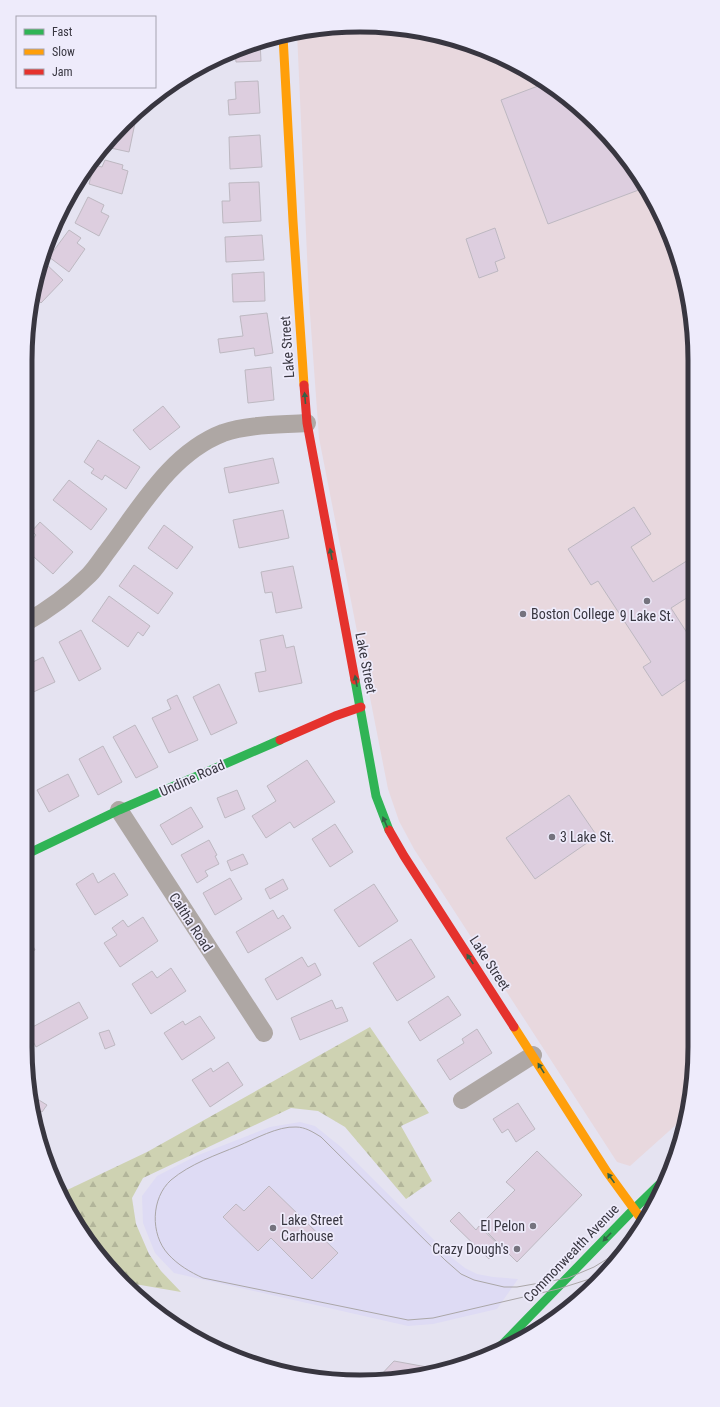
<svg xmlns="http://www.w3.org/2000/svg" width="720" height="1407" font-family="'Roboto Condensed',sans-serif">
	<defs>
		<pattern id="forest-firs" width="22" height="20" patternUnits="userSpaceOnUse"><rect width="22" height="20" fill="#ced2b2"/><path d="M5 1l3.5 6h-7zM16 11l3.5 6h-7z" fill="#b2b59a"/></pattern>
	</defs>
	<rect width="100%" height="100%" fill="#e5e3f1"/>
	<!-- built -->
	<path fill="#dedbf4" d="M 300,1122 L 315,1126 L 341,1147 L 451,1257 L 465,1268 L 477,1274 L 493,1277 L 518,1279 L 497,1309 L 433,1324 L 408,1326 L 174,1273 L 155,1253 L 143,1223 L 142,1196 L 157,1176 L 196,1156 L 270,1127 Z"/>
	<!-- education -->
	<path fill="#e8d8de" d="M 382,26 L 446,36 L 508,59 L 564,94 L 626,156 L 669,232 L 692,316 L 694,1069 L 687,1115 L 630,1166 L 617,1162 L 414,849 L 399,821 L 388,789 L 319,438 L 309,300 L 297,32 L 316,28 Z"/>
	<!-- forest -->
	<path fill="url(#forest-firs)" d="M 370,1027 L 429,1113 L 401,1126 L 432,1181 L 406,1199 L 345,1127 L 318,1111 L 291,1108 L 143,1178 L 132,1198 L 136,1224 L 149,1254 L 161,1271 L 181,1292 L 129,1283 L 94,1251 L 63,1192 L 147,1152 Z"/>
	<!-- building -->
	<g fill="#ddcedf" stroke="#bdb8c1">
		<path d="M 260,41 L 261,61 L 236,62 L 235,51 L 252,43 Z"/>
		<path d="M 258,81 L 260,113 L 229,115 L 228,100 L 236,99 L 235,82 Z"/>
		<path d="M 546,83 L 564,94 L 626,156 L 644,188 L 548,224 L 501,100 Z"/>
		<path d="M 131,117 L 136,118 L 129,152 L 106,147 L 107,143 Z"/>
		<path d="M 260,135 L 262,167 L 230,169 L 229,137 Z"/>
		<path d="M 105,160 L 123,165 L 122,169 L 128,171 L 122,194 L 89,184 L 94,165 L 102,167 Z"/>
		<path d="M 259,182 L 261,221 L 223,223 L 222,201 L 230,201 L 229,183 Z"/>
		<path d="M 88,197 L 104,205 L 101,212 L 109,216 L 99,236 L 75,223 Z"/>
		<path d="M 495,228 L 505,258 L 495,262 L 498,271 L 479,278 L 466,239 Z"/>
		<path d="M 69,230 L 81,238 L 77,243 L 85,249 L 69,272 L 49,257 Z"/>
		<path d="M 262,235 L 264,260 L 226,262 L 225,237 Z"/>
		<path d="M 44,262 L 63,280 L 41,303 L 33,295 L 36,274 L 38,269 Z"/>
		<path d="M 264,272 L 265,301 L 233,302 L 232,274 Z"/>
		<path d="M 267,313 L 273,353 L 255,356 L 254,348 L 220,353 L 218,339 L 243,336 L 240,316 Z"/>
		<path d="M 271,367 L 274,400 L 248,403 L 245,370 Z"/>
		<path d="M 163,406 L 180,427 L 150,450 L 133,430 Z"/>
		<path d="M 98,440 L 140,467 L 126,489 L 105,475 L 102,480 L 91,473 L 94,469 L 84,462 Z"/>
		<path d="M 273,458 L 279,483 L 229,493 L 224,468 Z"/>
		<path d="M 69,480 L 107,509 L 91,530 L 53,500 Z"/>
		<path d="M 634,507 L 651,534 L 631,547 L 653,582 L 693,557 L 693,594 L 671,608 L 691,639 L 693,638 L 693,675 L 662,696 L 643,667 L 651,662 L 598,581 L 591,585 L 568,549 Z"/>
		<path d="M 283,510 L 289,538 L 239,548 L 233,520 Z"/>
		<path d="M 40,522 L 73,552 L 53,574 L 25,549 L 36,535 L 32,531 Z"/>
		<path d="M 164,525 L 193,547 L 177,569 L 148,548 Z"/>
		<path d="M 134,565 L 173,593 L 158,614 L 119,586 Z"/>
		<path d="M 293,566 L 302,608 L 276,613 L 272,592 L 265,593 L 261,572 Z"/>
		<path d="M 109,596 L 150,626 L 143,636 L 138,632 L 128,647 L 92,621 Z"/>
		<path d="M 81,630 L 101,669 L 79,681 L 59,642 Z"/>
		<path d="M 283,635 L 286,648 L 294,646 L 302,683 L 259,692 L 255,673 L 266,671 L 260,640 Z"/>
		<path d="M 43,657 L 55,682 L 27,695 L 25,691 L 25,666 Z"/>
		<path d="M 219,684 L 237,723 L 211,735 L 193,697 Z"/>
		<path d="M 177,695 L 198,740 L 169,753 L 152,718 L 171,709 L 167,700 Z"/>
		<path d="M 135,725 L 158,767 L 136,778 L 113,737 Z"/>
		<path d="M 103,746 L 122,782 L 98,795 L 79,759 Z"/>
		<path d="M 307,760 L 335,802 L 294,828 L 290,822 L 266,838 L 252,816 L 276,801 L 267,786 Z"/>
		<path d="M 68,774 L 79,796 L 49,812 L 37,790 Z"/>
		<path d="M 237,790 L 245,809 L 225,818 L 217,798 Z"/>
		<path d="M 569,795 L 597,836 L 535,879 L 506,838 Z"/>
		<path d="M 25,805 L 33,820 L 25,824 Z"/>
		<path d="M 191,807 L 203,827 L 172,845 L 160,825 Z"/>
		<path d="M 335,824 L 353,852 L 330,867 L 312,839 Z"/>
		<path d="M 209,840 L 217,855 L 215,856 L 219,864 L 205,871 L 208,876 L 197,883 L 181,855 Z"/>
		<path d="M 243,854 L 248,864 L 231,871 L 227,861 Z"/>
		<path d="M 93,873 L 98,883 L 114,873 L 128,895 L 95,915 L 76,884 Z"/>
		<path d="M 230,878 L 242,899 L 215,915 L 203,893 Z"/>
		<path d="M 283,879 L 288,889 L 270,899 L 265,889 Z"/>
		<path d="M 374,884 L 398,921 L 359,947 L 334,910 Z"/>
		<path d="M 273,910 L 278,919 L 283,915 L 291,928 L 248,953 L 236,932 Z"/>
		<path d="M 143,917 L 158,941 L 120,967 L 104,943 L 117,935 L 112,928 L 123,920 L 128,927 Z"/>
		<path d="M 27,935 L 35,950 L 25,955 L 25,936 Z"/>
		<path d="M 411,939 L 435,977 L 397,1001 L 373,963 Z"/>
		<path d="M 302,957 L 308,967 L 315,963 L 321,975 L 277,1000 L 265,979 Z"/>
		<path d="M 171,968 L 186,991 L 151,1014 L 132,984 L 152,971 L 157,978 Z"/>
		<path d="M 448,996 L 461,1015 L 420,1041 L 408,1022 Z"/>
		<path d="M 332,1000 L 336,1009 L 342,1007 L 348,1021 L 300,1040 L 291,1018 Z"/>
		<path d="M 79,1002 L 88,1018 L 36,1047 L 27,1030 Z"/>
		<path d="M 200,1016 L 215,1038 L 182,1060 L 164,1033 L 183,1021 L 185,1025 Z"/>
		<path d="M 477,1029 L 492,1053 L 450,1080 L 437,1060 L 464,1043 L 462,1039 Z"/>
		<path d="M 109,1030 L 115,1045 L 105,1049 L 99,1033 Z"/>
		<path d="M 228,1062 L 243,1085 L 210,1107 L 192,1080 L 211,1068 L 213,1072 Z"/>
		<path d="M 34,1097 L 47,1105 L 42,1112 L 35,1108 L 34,1099 Z"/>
		<path d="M 518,1103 L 535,1129 L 516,1142 L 508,1129 L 502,1133 L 493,1119 Z"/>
		<path d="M 537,1151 L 582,1195 L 517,1262 L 480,1225 L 515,1190 L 506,1182 Z"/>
		<path d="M 269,1186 L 338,1253 L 312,1279 L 271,1238 L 258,1251 L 223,1217 L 236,1204 L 244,1211 Z"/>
		<path d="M 459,1212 L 476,1230 L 479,1226 L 501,1247 L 489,1259 L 450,1221 Z"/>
		<path d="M 394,1361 L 438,1369 L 403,1379 L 378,1378 Z"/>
	</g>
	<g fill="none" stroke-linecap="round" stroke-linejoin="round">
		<!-- street -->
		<g stroke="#aea7a4" stroke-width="18">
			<path d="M 25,623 C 48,610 70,594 89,575 C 96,568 102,558 109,549 C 141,507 171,453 223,433 C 249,424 280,425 307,423"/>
			<path d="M 119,810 L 264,1033"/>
			<path d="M 462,1100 L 533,1055"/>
		</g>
		<!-- fast -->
		<g stroke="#30b455" stroke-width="9">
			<path d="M 355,680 L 376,796 L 389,830"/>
			<path d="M 25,855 L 119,810 L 280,740"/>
			<path d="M 496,1351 L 634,1209 L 668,1176"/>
		</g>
		<!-- slow -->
		<g stroke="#ff9f0a" stroke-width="9">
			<path d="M 283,36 L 293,221 L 304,385"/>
			<path d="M 514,1027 L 607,1172 L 642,1220"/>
		</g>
		<!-- jam -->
		<g stroke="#e5322d" stroke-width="9">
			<path d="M 304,385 L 307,423 L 355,680"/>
			<path d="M 280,740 L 335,716 L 361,707"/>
			<path d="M 389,830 L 404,856 L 514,1027"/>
		</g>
		<!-- tram -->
		<path stroke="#aaa6a7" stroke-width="1" d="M 606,1272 L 596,1277 L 558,1289 L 433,1318 L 408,1320 L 203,1278 C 190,1272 178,1265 168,1254 C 150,1234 151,1198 171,1180 C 190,1164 216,1155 238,1146 C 255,1139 278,1126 296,1127 C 305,1127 313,1132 321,1137 L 445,1260 L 461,1274 L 474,1280 L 504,1287 L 517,1287 L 568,1278 L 594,1267 L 620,1251"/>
	</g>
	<!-- one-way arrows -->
	<defs><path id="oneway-solid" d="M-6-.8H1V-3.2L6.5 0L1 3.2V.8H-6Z"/></defs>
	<g fill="#356247">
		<use href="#oneway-solid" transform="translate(305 398) rotate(-95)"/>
		<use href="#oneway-solid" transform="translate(331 554) rotate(-101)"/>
		<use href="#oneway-solid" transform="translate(356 681) rotate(-101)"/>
		<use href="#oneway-solid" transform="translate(385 822) rotate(-114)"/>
		<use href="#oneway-solid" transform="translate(470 959) rotate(-123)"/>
		<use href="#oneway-solid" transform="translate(541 1068) rotate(-122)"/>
		<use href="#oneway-solid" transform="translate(611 1178) rotate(-125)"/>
		<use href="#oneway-solid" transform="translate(607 1237) rotate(134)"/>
	</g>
	<!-- markers -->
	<g fill="#75737e" stroke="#eeebfb" stroke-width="1.5">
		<circle cx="647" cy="601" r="4"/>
		<circle cx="523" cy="614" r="4"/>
		<circle cx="552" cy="837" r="4"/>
		<circle cx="533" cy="1226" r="4"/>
		<circle cx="273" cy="1228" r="4"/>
		<circle cx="517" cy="1249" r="4"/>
	</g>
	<g text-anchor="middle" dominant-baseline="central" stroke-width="3.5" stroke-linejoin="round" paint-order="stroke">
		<!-- street labels -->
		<g font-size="14" fill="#383640" stroke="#eeebfb">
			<text transform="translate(287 347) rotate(-94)">Lake Street</text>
			<text transform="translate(366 663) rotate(79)">Lake Street</text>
			<text transform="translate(192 778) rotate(-24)">Undine Road</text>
			<text transform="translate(191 922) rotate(57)">Caltha Road</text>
			<text transform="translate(490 963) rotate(57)">Lake Street</text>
			<text transform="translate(571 1253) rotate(-46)">Commonwealth Avenue</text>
		</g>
		<!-- poi labels -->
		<g font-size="14" fill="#383640" stroke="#eeebfb" text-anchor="start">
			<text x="531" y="614">Boston College</text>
			<text x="647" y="616" text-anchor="middle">9 Lake St.</text>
			<text x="560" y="837">3 Lake St.</text>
			<text x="281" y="1220">Lake Street<tspan x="281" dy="16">Carhouse</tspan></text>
			<text x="525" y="1226" text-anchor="end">El Pelon</text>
			<text x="509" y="1249" text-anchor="end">Crazy Dough's</text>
		</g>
	</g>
	<!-- crop -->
	<path d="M0 0H720V1407H0ZM360 32H360A328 328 0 0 1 688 360V1047A328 328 0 0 1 360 1375H360A328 328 0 0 1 32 1047V360A328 328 0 0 1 360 32Z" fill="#eeebfb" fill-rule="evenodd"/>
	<path fill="none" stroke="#383640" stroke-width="5" d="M360 32H360A328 328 0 0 1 688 360V1047A328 328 0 0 1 360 1375H360A328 328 0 0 1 32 1047V360A328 328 0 0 1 360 32Z"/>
	<!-- legend -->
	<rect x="16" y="16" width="140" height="72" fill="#eeebfb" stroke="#a5a3b0"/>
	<rect x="24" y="29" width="20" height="6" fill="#30b455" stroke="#a5a3b0"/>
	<text x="52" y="36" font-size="12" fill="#383640">Fast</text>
	<rect x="24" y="49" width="20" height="6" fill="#ff9f0a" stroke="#a5a3b0"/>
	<text x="52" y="56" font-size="12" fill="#383640">Slow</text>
	<rect x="24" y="69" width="20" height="6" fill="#e5322d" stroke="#a5a3b0"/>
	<text x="52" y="76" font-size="12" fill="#383640">Jam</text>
</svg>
